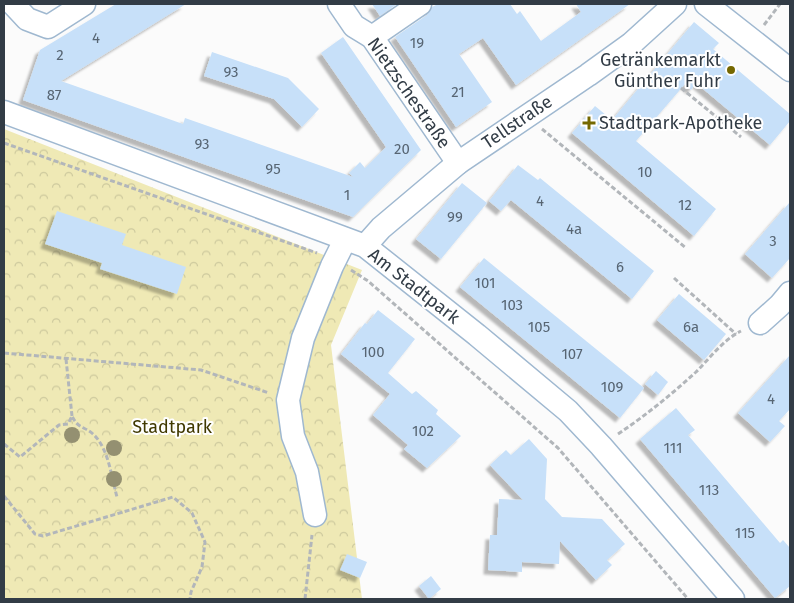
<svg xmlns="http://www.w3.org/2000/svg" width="794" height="603" font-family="'Fira Sans',sans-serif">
	<defs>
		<pattern id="park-crowns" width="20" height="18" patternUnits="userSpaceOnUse" patternTransform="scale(1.25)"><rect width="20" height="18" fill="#efe9b5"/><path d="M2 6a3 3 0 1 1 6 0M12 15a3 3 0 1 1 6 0" fill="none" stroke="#cdc99d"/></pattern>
		<filter id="shadow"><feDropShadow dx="-4.5" dy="4.5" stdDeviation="1" flood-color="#0004"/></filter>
	</defs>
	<rect width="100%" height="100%" fill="#fbfbfb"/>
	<!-- park -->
	<path fill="url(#park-crowns)" d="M 4,129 L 362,270 L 331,345 L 362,599 L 4,599 Z"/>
	<!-- building -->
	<g fill="#c7e0f9" filter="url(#shadow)">
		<path d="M 116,4 L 186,4 L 61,81 L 183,124 L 185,118 L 353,177 L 349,173 L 360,162 L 365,168 L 386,147 L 321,53 L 343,37 L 421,150 L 353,217 L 23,100 L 40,50 Z"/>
		<path d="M 372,4 L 397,4 L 380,16 Z"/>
		<path d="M 438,4 L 510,4 L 517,14 L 520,11 L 541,41 L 581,12 L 576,4 L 630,4 L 516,85 L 483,38 L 459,54 L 492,102 L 456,127 L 395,37 L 427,15 L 432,7 Z"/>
		<path d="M 694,22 L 719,43 L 713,49 L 790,114 L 790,121 L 770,145 L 696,83 L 691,90 L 685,84 L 636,141 L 716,209 L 694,236 L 572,133 L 595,106 L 612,120 Z"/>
		<path d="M 212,52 L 288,78 L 319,109 L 302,127 L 274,99 L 204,76 Z"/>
		<path d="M 518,165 L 538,180 L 540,178 L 654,271 L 632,299 L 511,200 L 501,211 L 489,201 Z"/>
		<path d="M 462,183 L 487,203 L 441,259 L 416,239 Z"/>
		<path d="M 790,202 L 790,258 L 772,278 L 745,254 Z"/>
		<path d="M 57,211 L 126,234 L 122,245 L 186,267 L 177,294 L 100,269 L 102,263 L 45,244 Z"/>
		<path d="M 484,258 L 644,388 L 620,418 L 460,287 Z"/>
		<path d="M 679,294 L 726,334 L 704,360 L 657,320 Z"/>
		<path d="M 378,310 L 415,339 L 388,373 L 412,394 L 416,391 L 438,410 L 436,414 L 461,436 L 427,468 L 404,449 L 408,445 L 373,415 L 390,394 L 341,354 L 365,323 L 367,324 Z"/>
		<path d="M 790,355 L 790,409 L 779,421 L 785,426 L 770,442 L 738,413 Z"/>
		<path d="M 656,371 L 668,382 L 658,395 L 645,384 Z"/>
		<path d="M 676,408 L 695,430 L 688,435 L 780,543 L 783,540 L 790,548 L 790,586 L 775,598 L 640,439 Z"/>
		<path d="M 529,439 L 547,459 L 545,499 L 562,517 L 602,519 L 625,544 L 607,560 L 612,565 L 596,580 L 560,541 L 559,564 L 522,562 L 522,572 L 488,570 L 490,535 L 497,535 L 499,499 L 523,500 L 490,465 L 506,450 L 511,455 Z"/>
		<path d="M 347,554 L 367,562 L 360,578 L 340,570 Z"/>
		<path d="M 431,576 L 441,589 L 429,599 L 419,586 Z"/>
	</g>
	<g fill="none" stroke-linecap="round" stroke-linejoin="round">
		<defs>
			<g id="minor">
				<path d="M 13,4 L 27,19 L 48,27 L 84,4"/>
				<path d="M 339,4 L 354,26 L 372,37 L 458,163"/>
				<path d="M 706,4 L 790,70"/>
				<path d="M 372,37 L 420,4"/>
				<path d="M 4,112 L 365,246 L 477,335 L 568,411 L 601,446 L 733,599"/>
				<path d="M 365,246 L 381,228 L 458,163 L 588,75 L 631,44 L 675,4"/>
				<path d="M 760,323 L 780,305 L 790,293"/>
				<path d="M 315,515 L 307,472 L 293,436 L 288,400 L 303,338 L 332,266 L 345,240"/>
			</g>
		</defs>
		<!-- minor casing -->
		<use href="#minor" stroke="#9fb8d0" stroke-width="25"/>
		<!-- path -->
		<g stroke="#b2b6ba" stroke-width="3" stroke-dasharray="5 2.5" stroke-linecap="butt">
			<path d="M 764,25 L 780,4"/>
			<path d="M 646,58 L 656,67"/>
			<path d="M 681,88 L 741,137"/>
			<path d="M 542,129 L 686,248"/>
			<path d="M 4,143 L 317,253"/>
			<path d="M 351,270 L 368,281 L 558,448 L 688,599"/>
			<path d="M 674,278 L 736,334"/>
			<path d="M 4,353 L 201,370 L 269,393"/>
			<path d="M 66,359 L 72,416"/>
			<path d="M 618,434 C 645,416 672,394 696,372 C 710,358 723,340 741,331"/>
			<path d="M 4,444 L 20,457 L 59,425 L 68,424 L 72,416 C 78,429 84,426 93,434 C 109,449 111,476 117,497"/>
			<path d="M 4,496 L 35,534 L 43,536 L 173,497 L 192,513 L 205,542 L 202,567 L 191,592 L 190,599"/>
			<path d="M 305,599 L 312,535"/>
		</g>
		<!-- minor -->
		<use href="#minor" stroke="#fff" stroke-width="22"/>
	</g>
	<!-- trees -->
	<g fill="#949071">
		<circle cx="72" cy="435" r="8"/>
		<circle cx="114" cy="448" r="8"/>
		<circle cx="114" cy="479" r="8"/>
	</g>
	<!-- markers -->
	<g fill="#756800" stroke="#fff" stroke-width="2">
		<circle cx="731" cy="70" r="5"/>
		<path d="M586.5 115.5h5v5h5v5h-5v5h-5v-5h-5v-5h5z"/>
	</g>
	<g text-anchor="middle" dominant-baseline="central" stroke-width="4" stroke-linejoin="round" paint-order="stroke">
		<!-- number labels -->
		<g font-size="15" fill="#576573">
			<text x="96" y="38">4</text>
			<text x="417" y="43">19</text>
			<text x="60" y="55">2</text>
			<text x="231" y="72">93</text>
			<text x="458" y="92">21</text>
			<text x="54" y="95">87</text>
			<text x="202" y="144">93</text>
			<text x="402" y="149">20</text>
			<text x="273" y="169">95</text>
			<text x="645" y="172">10</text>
			<text x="347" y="195">1</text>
			<text x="540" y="201">4</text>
			<text x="685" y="205">12</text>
			<text x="455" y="217">99</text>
			<text x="574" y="229">4a</text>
			<text x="773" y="241">3</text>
			<text x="620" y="267">6</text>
			<text x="485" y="283">101</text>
			<text x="512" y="305">103</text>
			<text x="539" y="327">105</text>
			<text x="691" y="327">6a</text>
			<text x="373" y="352">100</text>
			<text x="572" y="354">107</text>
			<text x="612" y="387">109</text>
			<text x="771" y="399">4</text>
			<text x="423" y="431">102</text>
			<text x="673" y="448">111</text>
			<text x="709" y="490">113</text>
			<text x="745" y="533">115</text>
		</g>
		<!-- poi labels -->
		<g font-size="18" fill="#323c46" stroke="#fff" text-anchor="end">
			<text x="721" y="60">Getränkemarkt<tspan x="721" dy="21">Günther Fuhr</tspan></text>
			<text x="599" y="123" text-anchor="start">Stadtpark-Apotheke</text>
		</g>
		<!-- street labels -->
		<g font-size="18" fill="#323c46" stroke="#fff">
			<text transform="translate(409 93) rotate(55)">Nietzschestraße</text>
			<text transform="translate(517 122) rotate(-34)">Tellstraße</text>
			<text transform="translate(414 286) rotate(38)">Am Stadtpark</text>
		</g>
		<!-- park labels -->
		<g font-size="18" fill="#403900" stroke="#fff">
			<text x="172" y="427">Stadtpark</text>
		</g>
	</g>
	<!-- border -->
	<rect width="794" height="603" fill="none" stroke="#323c46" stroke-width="10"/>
</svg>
